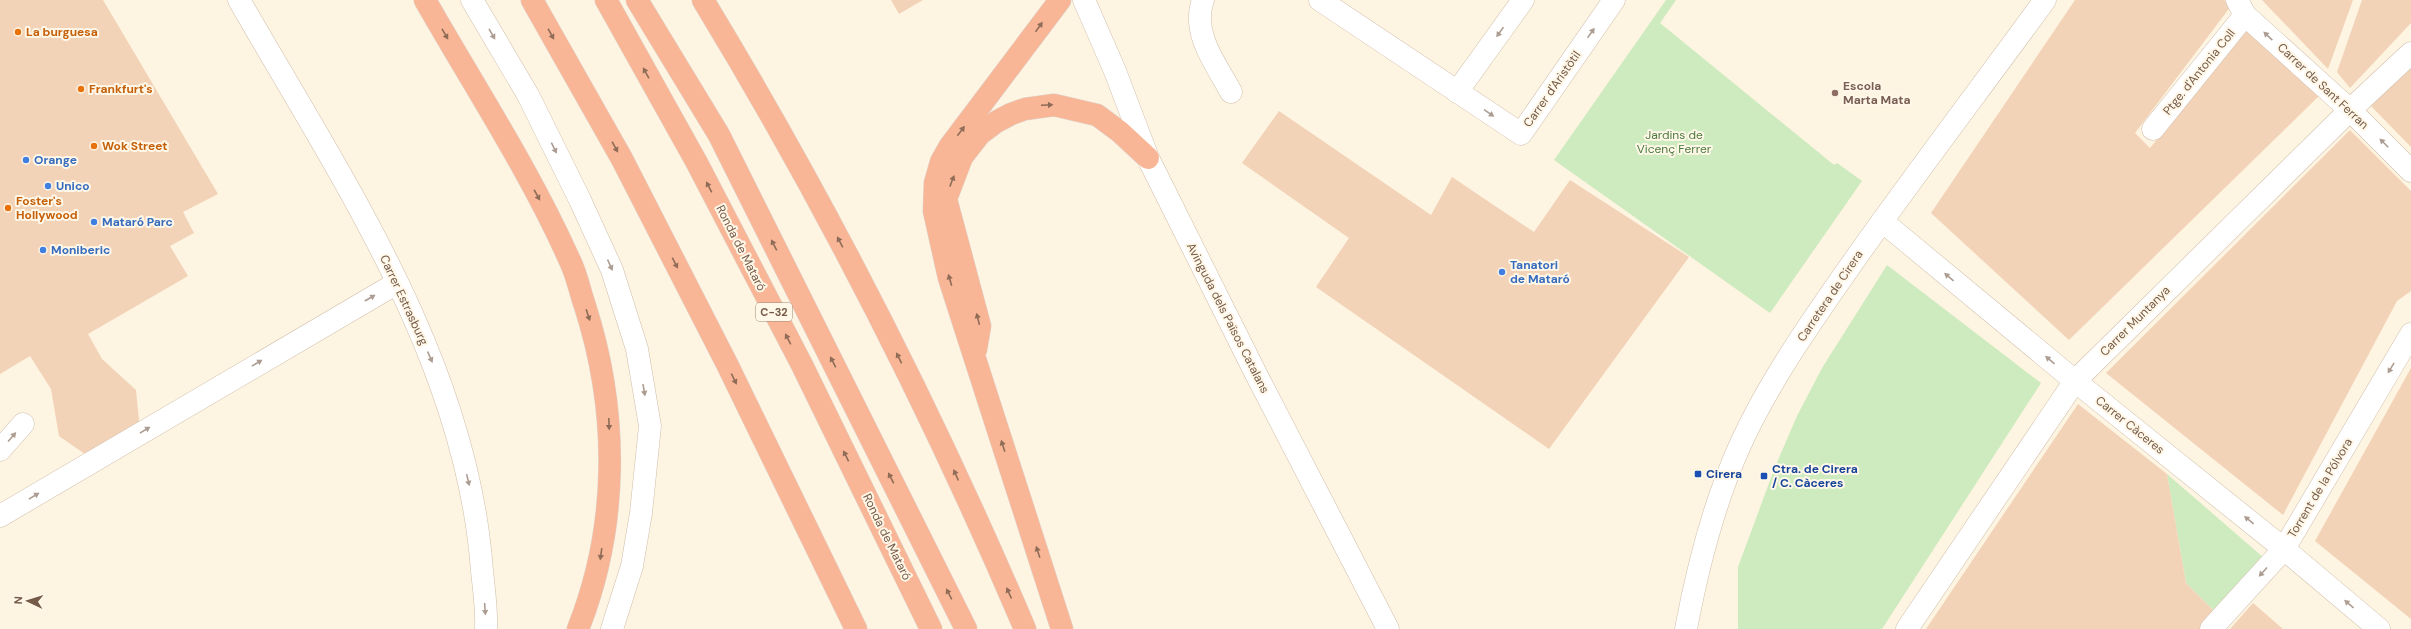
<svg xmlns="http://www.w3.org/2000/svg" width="2411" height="629" font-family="'DM Sans',sans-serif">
	<rect width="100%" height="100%" fill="#fdf4e1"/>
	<!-- green -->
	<g fill="#ceebbf">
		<path d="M 1666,0 L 1676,0 L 1660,23 L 1834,165 L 1837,163 L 1862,181 L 1770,313 L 1554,160 Z"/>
		<path d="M 1887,265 L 2041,383 L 1882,629 L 1738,629 L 1738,567 L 1775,467 L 1797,416 L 1822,368 Z"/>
		<path d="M 2167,474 L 2264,558 L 2216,613 L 2186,583 Z"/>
	</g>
	<!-- building -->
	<g fill="#f3d3b8">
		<path d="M 0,0 L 103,0 L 218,194 L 183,212 L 194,233 L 170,246 L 188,276 L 88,334 L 102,359 L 136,390 L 140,431 L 92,459 L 59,436 L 51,389 L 30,356 L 0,374 Z"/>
		<path d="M 891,0 L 923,0 L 899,14 Z"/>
		<path d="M 2075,0 L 2224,0 L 2231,6 L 2135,133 L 2150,148 L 2245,30 L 2319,96 L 2069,340 L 1931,213 Z"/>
		<path d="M 2262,0 L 2353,0 L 2328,69 Z"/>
		<path d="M 2362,0 L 2411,0 L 2411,23 L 2350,88 L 2337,72 Z"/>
		<path d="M 2411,68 L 2411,147 L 2371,106 Z"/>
		<path d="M 1279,111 L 1431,215 L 1452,177 L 1534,232 L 1570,180 L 1689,257 L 1549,449 L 1316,287 L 1349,238 L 1242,163 Z"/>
		<path d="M 2350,130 L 2411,191 L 2411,291 L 2397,301 L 2283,515 L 2106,373 Z"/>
		<path d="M 2411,368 L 2411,619 L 2315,541 Z"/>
		<path d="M 2078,404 L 2167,474 L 2186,583 L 2216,613 L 2200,629 L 1926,629 Z"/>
		<path d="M 2253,603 L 2283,629 L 2230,629 Z"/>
	</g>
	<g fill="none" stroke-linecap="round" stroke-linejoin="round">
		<defs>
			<g id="minor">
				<path d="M 239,0 C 341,178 467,361 482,571 C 484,590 487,610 486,629"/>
				<path d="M 472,0 L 528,95 L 580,200 L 612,270 L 637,349 L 650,426 L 641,513 L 632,566 L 612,629"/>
				<path d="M 1084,0 L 1115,71 L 1148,158 L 1255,372 L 1388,629"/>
				<path d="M 1203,0 C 1191,33 1216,64 1231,92"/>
				<path d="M 1320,0 L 1521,134 L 1614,0"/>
				<path d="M 2237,0 L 2245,15 L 2350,110 L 2411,171"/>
				<path d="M 1457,92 L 1523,0"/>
				<path d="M 2153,129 L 2245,15"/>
				<path d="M 1882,221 L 2075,381 L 2284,549 L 2379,629"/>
				<path d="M 0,450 L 23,424"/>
				<path d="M 0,516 L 397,283"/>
				<path d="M 1686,629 C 1698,565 1714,502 1741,443 C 1772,376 1816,315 1858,255 C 1919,169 1983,85 2045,0"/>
				<path d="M 1907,629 L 2075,381 L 2350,110 L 2411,53"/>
				<path d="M 2211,629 L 2284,549 L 2411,334"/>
			</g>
			<g id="highway">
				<path d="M 425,0 C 474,86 530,171 570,261 C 577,275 580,292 585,306 C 619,412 619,526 578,629"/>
				<path d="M 532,0 L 622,159 L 727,364 L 856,629"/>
				<path d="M 606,0 L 697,163 L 802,365 L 931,629"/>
				<path d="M 637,0 L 719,135 L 966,629"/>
				<path d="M 703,0 C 825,201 933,413 1025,629"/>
				<path d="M 1060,0 L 950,146 L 941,162 L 935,183 L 934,211 L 949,278 L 1062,629"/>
				<path d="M 976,349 L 980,326 L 946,199 L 962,157 L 980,134 L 996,122 L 1011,114 L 1025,109 L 1054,105 L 1097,115 L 1120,132 L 1148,158"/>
			</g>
		</defs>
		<!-- minor casing -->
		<use href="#minor" stroke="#d0beab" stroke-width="23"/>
		<!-- highway casing -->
		<use href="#highway" stroke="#ded7d3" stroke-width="23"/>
		<!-- minor -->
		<use href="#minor" stroke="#fff" stroke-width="22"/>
		<!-- highway -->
		<use href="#highway" stroke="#f9b696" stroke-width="22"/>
	</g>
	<!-- one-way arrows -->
	<defs><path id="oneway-solid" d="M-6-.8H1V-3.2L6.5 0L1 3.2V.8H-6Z"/></defs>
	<g fill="#8f6c57">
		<use href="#oneway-solid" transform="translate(1039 27) rotate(-54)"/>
		<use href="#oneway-solid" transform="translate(445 34) rotate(60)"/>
		<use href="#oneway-solid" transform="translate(551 34) rotate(61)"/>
		<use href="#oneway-solid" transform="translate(646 73) rotate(-119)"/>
		<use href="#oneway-solid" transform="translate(1047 105) rotate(-2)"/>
		<use href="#oneway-solid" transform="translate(961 131) rotate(-53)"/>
		<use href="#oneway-solid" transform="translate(615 147) rotate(61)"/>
		<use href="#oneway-solid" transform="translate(952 181) rotate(-69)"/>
		<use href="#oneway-solid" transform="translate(709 187) rotate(-117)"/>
		<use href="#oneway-solid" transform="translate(537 195) rotate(61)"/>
		<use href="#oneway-solid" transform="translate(840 242) rotate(-118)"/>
		<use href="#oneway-solid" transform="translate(774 245) rotate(-117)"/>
		<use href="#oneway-solid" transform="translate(675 263) rotate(63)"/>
		<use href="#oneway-solid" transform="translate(950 280) rotate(-106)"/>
		<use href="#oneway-solid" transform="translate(588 315) rotate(72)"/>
		<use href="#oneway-solid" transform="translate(978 319) rotate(-104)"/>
		<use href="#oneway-solid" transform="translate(788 339) rotate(-117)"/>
		<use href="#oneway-solid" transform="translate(899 358) rotate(-116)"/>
		<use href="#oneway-solid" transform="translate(833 362) rotate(-117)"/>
		<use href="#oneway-solid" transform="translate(734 379) rotate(64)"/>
		<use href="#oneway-solid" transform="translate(609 424) rotate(88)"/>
		<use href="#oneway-solid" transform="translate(1003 446) rotate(-108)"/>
		<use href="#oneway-solid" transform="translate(846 456) rotate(-116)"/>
		<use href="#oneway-solid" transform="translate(956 475) rotate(-114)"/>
		<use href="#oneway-solid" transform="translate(891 478) rotate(-117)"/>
		<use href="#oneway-solid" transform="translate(1038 552) rotate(-108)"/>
		<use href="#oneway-solid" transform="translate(601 554) rotate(98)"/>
		<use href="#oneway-solid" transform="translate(1009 593) rotate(-114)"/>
		<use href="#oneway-solid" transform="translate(949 594) rotate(-117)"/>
	</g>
	<g fill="#ac9c91">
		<use href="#oneway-solid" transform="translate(1500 32) rotate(125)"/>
		<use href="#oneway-solid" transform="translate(1591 33) rotate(-55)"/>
		<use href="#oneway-solid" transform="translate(492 34) rotate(60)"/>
		<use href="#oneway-solid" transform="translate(2268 36) rotate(-137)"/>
		<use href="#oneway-solid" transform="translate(1489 113) rotate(34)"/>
		<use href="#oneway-solid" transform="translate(2384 143) rotate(-135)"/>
		<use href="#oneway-solid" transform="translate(554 148) rotate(64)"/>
		<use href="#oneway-solid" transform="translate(610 265) rotate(66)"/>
		<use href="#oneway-solid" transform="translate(1949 277) rotate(-140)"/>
		<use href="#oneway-solid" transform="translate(370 298) rotate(-30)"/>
		<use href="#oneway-solid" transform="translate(430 357) rotate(66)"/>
		<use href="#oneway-solid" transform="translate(2050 360) rotate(-140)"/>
		<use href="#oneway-solid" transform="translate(257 363) rotate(-31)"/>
		<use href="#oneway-solid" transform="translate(2391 368) rotate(121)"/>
		<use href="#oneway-solid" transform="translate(644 390) rotate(80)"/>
		<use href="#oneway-solid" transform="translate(145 430) rotate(-31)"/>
		<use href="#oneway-solid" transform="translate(12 437) rotate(-49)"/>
		<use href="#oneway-solid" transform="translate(468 480) rotate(77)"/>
		<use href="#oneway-solid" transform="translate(34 496) rotate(-31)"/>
		<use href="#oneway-solid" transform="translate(2249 520) rotate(-141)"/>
		<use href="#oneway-solid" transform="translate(2263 572) rotate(132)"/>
		<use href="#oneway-solid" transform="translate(2349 604) rotate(-139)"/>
		<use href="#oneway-solid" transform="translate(485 609) rotate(86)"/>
	</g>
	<!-- markers -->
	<g fill="#e8710a" stroke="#fff7e8" stroke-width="1.5">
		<circle cx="18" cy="32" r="4"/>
		<circle cx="81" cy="89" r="4"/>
		<circle cx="94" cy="146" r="4"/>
		<circle cx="8" cy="208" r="4"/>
	</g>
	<circle fill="#8d6e63" stroke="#fff7e8" stroke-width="1.5" cx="1835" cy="93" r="4"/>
	<g fill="#3f7fe0" stroke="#fff7e8" stroke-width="1.5">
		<circle cx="26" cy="160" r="4"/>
		<circle cx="48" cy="186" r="4"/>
		<circle cx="94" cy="222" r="4"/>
		<circle cx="43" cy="250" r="4"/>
		<circle cx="1502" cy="272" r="4"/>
	</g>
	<g fill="#1a4fb4" stroke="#fff7e8" stroke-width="1.5">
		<rect x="1694" y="470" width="8" height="8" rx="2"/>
		<rect x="1760" y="472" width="8" height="8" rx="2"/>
	</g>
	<g text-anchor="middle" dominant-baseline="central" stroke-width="4" stroke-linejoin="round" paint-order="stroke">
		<!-- shield labels -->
		<rect fill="#fff7e8" stroke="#9e8977" stroke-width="1" x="756" y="303" width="36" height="18" rx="3"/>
		<g font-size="11" font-weight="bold" fill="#755a47">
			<text x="774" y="312">C-32</text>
		</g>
		<!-- food labels -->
		<g font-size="12" font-weight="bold" fill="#c56008" stroke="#fff7e8" text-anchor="start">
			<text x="26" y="32">La burguesa</text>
			<text x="89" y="89">Frankfurt's</text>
			<text x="102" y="146">Wok Street</text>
			<text x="16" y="201">Foster's<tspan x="16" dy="14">Hollywood</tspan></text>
		</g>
		<!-- street labels -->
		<g font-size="12" fill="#755a47" stroke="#fff7e8">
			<text transform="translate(2199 72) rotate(-51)">Ptge. d'Antonia Coll</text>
			<text transform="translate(2323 86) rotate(43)">Carrer de Sant Ferran</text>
			<text transform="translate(1552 89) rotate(-55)">Carrer d'Aristòtil</text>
			<text transform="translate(741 248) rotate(63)">Ronda de Mataró</text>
			<text transform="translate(1830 296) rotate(-56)">Carretera de Cirera</text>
			<text transform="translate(404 300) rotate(65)">Carrer Estrasburg</text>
			<text transform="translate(1228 318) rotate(63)">Avinguda dels Països Catalans</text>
			<text transform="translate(2135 321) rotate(-45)">Carrer Muntanya</text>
			<text transform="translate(2130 425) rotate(39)">Carrer Càceres</text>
			<text transform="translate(2320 488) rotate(-59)">Torrent de la Pólvora</text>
			<text transform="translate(887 537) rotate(64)">Ronda de Mataró</text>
		</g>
		<!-- education labels -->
		<g font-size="12" font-weight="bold" fill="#785e54" stroke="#fff7e8" text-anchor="start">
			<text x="1843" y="86">Escola<tspan x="1843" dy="14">Marta Mata</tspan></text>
		</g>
		<!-- park labels -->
		<g font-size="12" fill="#4c7b3f" stroke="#fff7e8">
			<text x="1674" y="135">Jardins de<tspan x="1674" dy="14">Vicenç Ferrer</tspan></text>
		</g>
		<!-- shop labels -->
		<g font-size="12" font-weight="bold" fill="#366cbe" stroke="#fff7e8" text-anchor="start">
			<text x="34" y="160">Orange</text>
			<text x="56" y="186">Unico</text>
			<text x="102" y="222">Mataró Parc</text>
			<text x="51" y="250">Moniberic</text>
			<text x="1510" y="265">Tanatori<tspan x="1510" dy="14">de Mataró</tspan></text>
		</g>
		<!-- transit labels -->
		<g font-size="12" font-weight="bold" fill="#164399" stroke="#fff7e8" text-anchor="start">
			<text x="1772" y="469">Ctra. de Cirera<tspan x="1772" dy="14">/ C. Càceres</tspan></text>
			<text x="1706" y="474">Cirera</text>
		</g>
	</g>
	<!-- north arrow -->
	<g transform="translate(28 601) rotate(274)" stroke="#fff7e8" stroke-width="3" paint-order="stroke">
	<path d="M0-3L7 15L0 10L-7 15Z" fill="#755a47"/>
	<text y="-6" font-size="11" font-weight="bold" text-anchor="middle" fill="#755a47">N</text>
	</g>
</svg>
